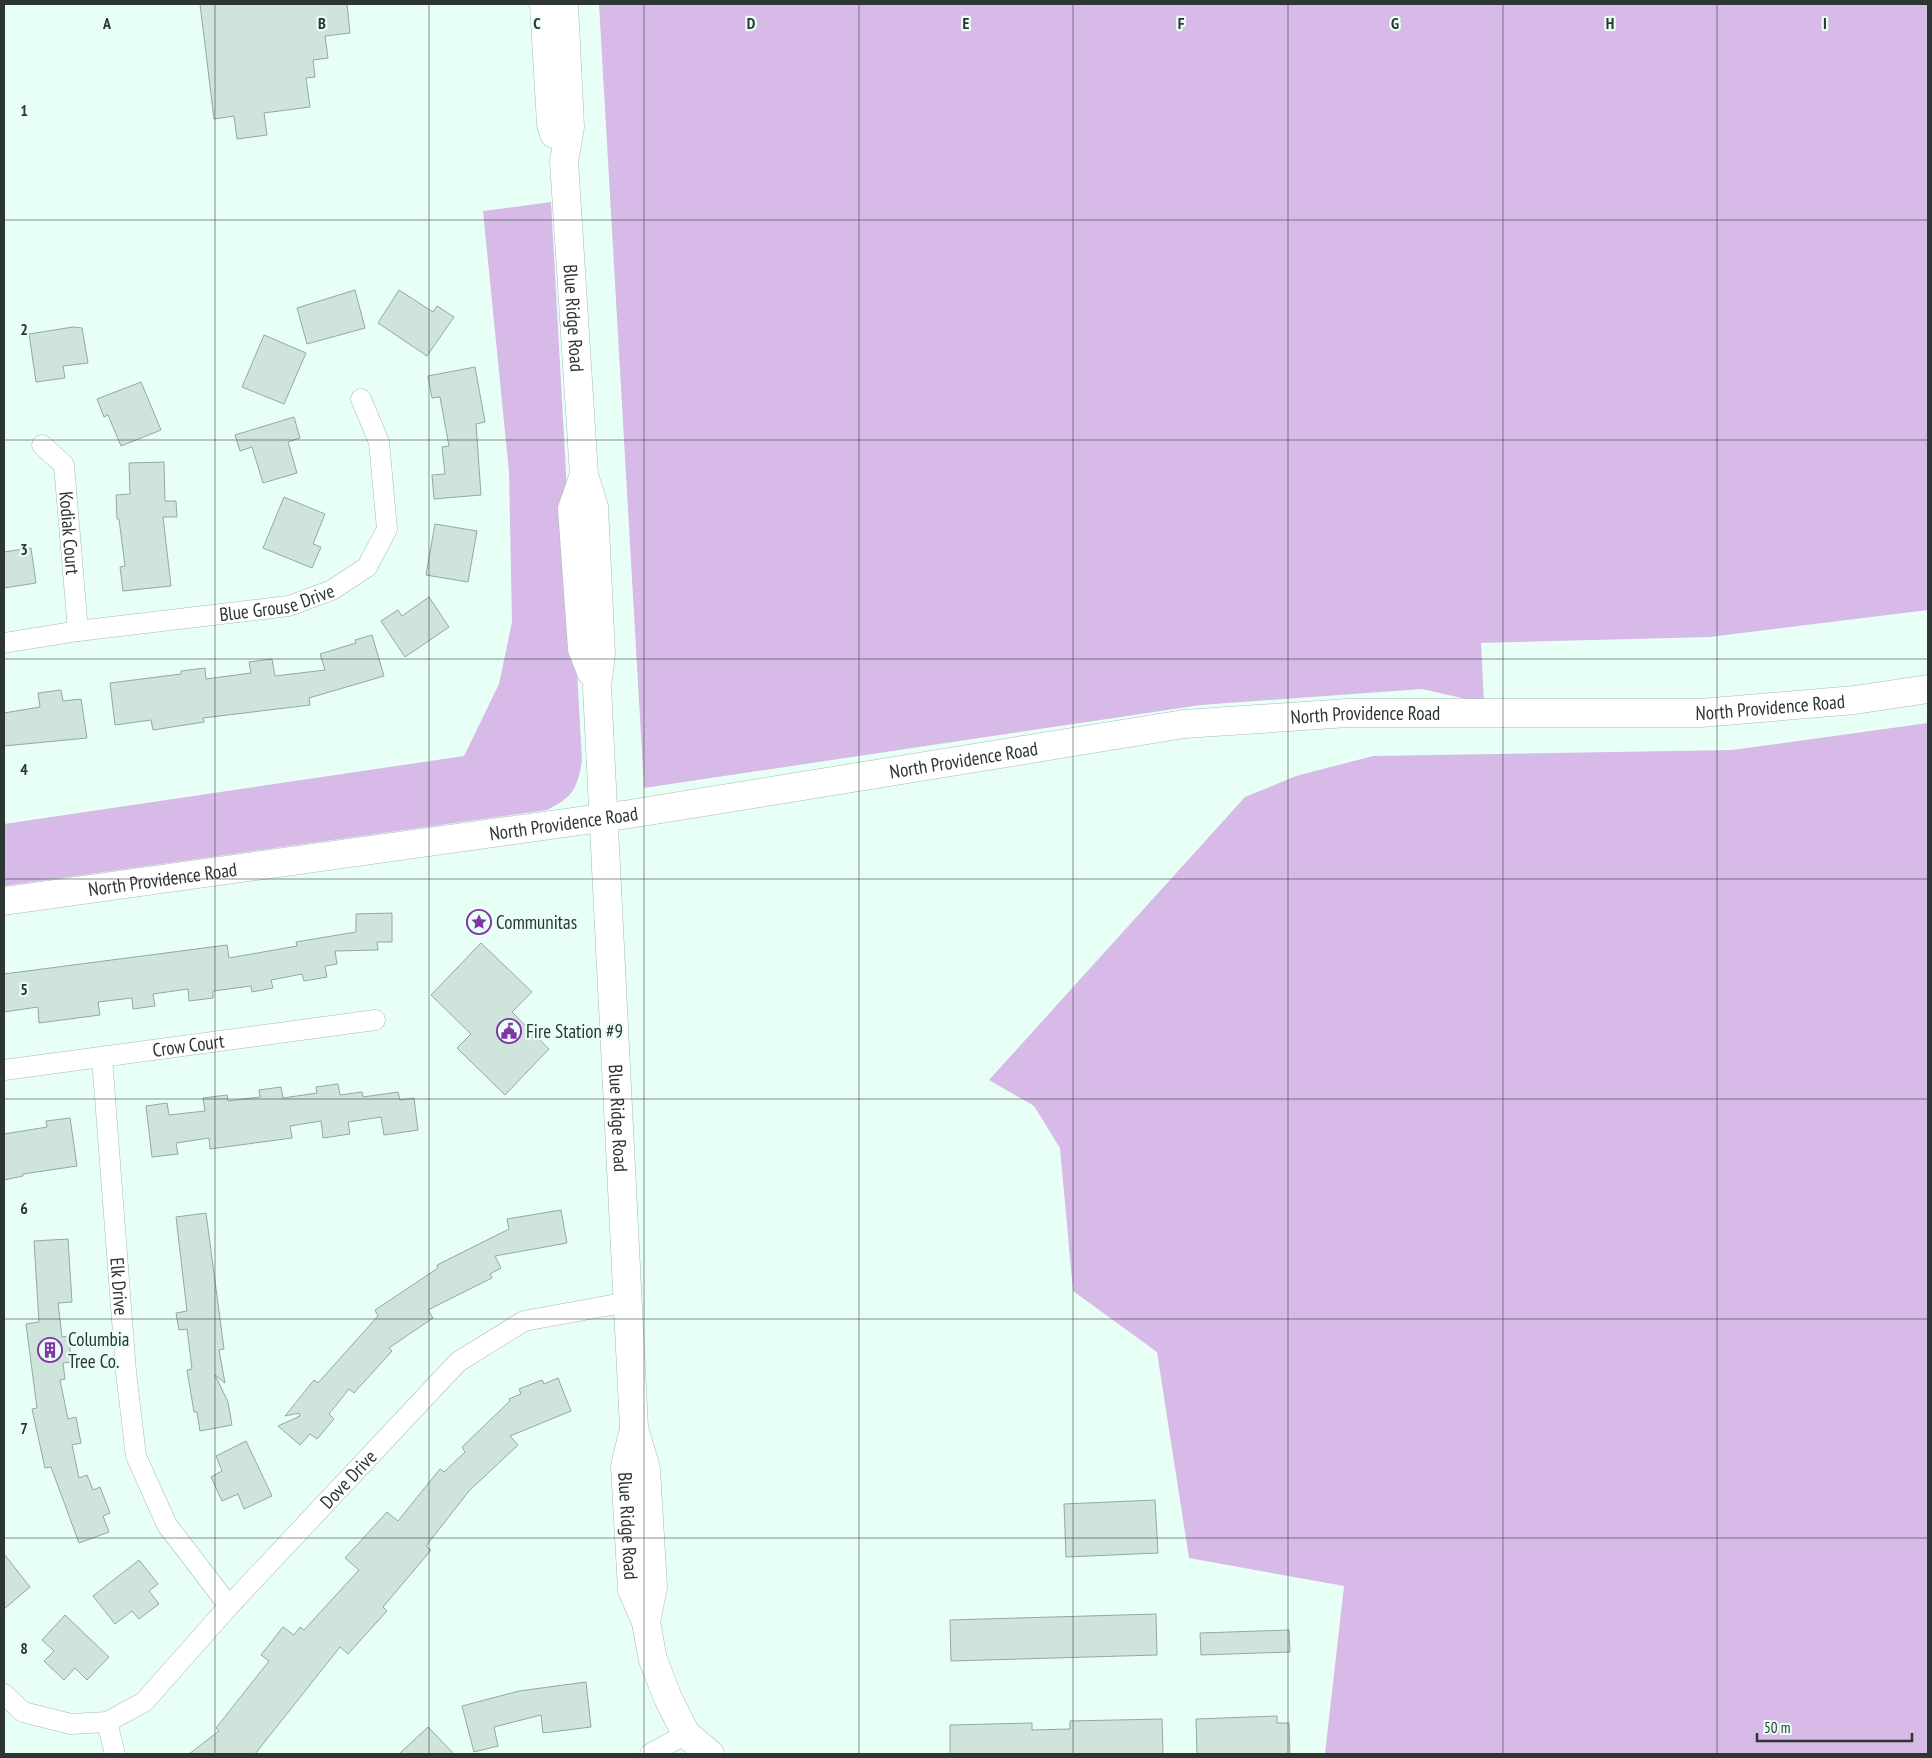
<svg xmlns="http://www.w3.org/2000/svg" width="1932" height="1758" font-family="'PT Sans Narrow',sans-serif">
	<rect width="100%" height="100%" fill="#e8fff5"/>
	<!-- green -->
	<g fill="#d7bae8">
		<path d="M 599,4 L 1928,4 L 1928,610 L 1710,637 L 1481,643 L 1484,703 L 1422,689 L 1201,705 L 644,788 Z"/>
		<path d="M 551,202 L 582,761 C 577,789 573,797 547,810 L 4,886 L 4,824 L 464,756 L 499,684 L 512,622 L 509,472 L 483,211 Z"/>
		<path d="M 1928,723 L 1928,1754 L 1325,1754 L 1344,1586 L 1189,1558 L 1157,1352 L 1073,1291 L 1060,1148 L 1034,1106 L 989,1080 L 1245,797 L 1296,776 L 1373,756 L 1732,750 Z"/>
	</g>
	<!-- building -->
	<g fill="#cfe5dc" stroke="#94a9a0">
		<path d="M 200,4 L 347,4 L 350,33 L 325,36 L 328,58 L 313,60 L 315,77 L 306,78 L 310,107 L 264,113 L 267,135 L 237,139 L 234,116 L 214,119 Z"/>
		<path d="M 355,290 L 365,328 L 307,344 L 297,308 Z"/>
		<path d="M 399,290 L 433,312 L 437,306 L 454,317 L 427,356 L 378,323 Z"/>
		<path d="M 73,327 L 82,328 L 88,363 L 63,366 L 65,378 L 36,382 L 29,334 Z"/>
		<path d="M 264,335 L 306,353 L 284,404 L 242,387 Z"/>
		<path d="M 475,367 L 485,422 L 476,424 L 481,495 L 434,499 L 432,475 L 445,474 L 442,447 L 449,446 L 440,397 L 432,398 L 428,376 Z"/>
		<path d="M 141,382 L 161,430 L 121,446 L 108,415 L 104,417 L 97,399 Z"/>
		<path d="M 294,417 L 300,438 L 288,442 L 297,473 L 263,483 L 252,447 L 240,451 L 235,435 Z"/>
		<path d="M 164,462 L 165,501 L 176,501 L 177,517 L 163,517 L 171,586 L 123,591 L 120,567 L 125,566 L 119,519 L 117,519 L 116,495 L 130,494 L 129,463 Z"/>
		<path d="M 284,497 L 325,514 L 313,544 L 321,547 L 312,568 L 263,548 Z"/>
		<path d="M 435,524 L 477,531 L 468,582 L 426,575 Z"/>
		<path d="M 31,548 L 36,583 L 4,588 L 4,552 Z"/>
		<path d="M 429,597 L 449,627 L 405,657 L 381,621 L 398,610 L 402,616 Z"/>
		<path d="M 372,635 L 384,676 L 309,698 L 310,705 L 203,718 L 204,722 L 153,730 L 151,720 L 115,725 L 110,683 L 181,674 L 181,671 L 205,668 L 206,679 L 251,673 L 249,662 L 272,659 L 275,676 L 325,670 L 320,654 L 356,643 L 355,640 Z"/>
		<path d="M 61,690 L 63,701 L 81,699 L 87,738 L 4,746 L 4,713 L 40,707 L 38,693 Z"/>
		<path d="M 392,913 L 392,942 L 377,942 L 378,950 L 335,951 L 337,964 L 325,966 L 327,977 L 304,981 L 302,974 L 271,980 L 273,988 L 252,992 L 251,986 L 213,991 L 213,998 L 189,1001 L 188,989 L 153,994 L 155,1006 L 133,1009 L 132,998 L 98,1002 L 100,1015 L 39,1023 L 38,1007 L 4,1012 L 4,974 L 227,945 L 229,958 L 297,946 L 296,942 L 356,932 L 356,914 Z"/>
		<path d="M 481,943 L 532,992 L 512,1012 L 549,1049 L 505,1095 L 457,1048 L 471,1034 L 431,995 Z"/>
		<path d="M 338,1084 L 340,1095 L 362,1092 L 363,1097 L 398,1092 L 400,1100 L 414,1098 L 418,1130 L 384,1135 L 381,1117 L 348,1122 L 350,1134 L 323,1138 L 321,1121 L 290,1126 L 292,1138 L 210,1149 L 209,1138 L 176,1143 L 178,1154 L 152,1157 L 146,1106 L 167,1103 L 169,1115 L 205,1111 L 203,1098 L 227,1095 L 228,1101 L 260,1097 L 259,1090 L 281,1087 L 283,1098 L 317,1093 L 316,1087 Z"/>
		<path d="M 70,1118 L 77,1166 L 23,1174 L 23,1176 L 4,1180 L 4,1134 L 47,1127 L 46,1121 Z"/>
		<path d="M 561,1210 L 567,1243 L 495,1256 L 501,1268 L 490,1274 L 492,1278 L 428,1310 L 433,1318 L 389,1348 L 392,1351 L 354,1393 L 349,1389 L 329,1414 L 334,1419 L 317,1439 L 310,1434 L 300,1445 L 278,1426 L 300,1416 L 299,1413 L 285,1416 L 314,1380 L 318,1383 L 378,1316 L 375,1310 L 438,1268 L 437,1265 L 509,1229 L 507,1219 Z"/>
		<path d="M 206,1213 L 224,1349 L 219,1350 L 225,1383 L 215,1375 L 228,1402 L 232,1425 L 200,1431 L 197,1412 L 194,1412 L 187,1370 L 192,1369 L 187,1329 L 179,1330 L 176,1313 L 187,1311 L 176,1217 Z"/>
		<path d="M 68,1239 L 72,1302 L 58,1303 L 62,1337 L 68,1336 L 72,1362 L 63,1363 L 65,1379 L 60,1380 L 68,1419 L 76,1417 L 81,1443 L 72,1445 L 79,1478 L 87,1475 L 93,1490 L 100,1487 L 110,1513 L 103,1516 L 109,1532 L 79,1543 L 51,1467 L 45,1468 L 32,1409 L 37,1408 L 26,1324 L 39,1322 L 34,1241 Z"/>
		<path d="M 558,1378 L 571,1411 L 510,1436 L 518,1445 L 469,1491 L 426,1546 L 431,1550 L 383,1607 L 387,1611 L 348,1654 L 340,1647 L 255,1754 L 189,1754 L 219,1731 L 216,1728 L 269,1661 L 261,1655 L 283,1627 L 294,1635 L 300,1627 L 304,1630 L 359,1570 L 345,1558 L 387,1512 L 398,1521 L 440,1469 L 444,1472 L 465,1452 L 462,1447 L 510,1401 L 509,1399 L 521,1394 L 519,1389 L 542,1380 L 544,1384 Z"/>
		<path d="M 246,1441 L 272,1496 L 244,1509 L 238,1494 L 222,1501 L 211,1477 L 222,1471 L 216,1456 Z"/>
		<path d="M 1155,1500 L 1158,1553 L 1066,1557 L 1064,1504 Z"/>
		<path d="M 4,1554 L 30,1587 L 4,1609 Z"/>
		<path d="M 139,1560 L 158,1584 L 149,1591 L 159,1604 L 139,1619 L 132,1611 L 115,1624 L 93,1596 Z"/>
		<path d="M 1156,1614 L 1157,1655 L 951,1661 L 950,1620 Z"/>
		<path d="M 65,1615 L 109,1657 L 87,1680 L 75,1668 L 64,1680 L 44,1661 L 54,1651 L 42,1640 Z"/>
		<path d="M 1289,1630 L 1290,1652 L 1201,1655 L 1200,1633 Z"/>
		<path d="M 586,1682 L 591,1727 L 543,1733 L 541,1715 L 494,1727 L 498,1746 L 474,1752 L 462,1706 L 519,1691 Z"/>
		<path d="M 1277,1716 L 1277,1723 L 1289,1723 L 1290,1754 L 1197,1754 L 1196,1719 Z"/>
		<path d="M 1162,1719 L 1163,1754 L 950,1754 L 950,1725 L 1032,1723 L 1032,1730 L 1070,1729 L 1070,1721 Z"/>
		<path d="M 428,1727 L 454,1754 L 399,1754 Z"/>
	</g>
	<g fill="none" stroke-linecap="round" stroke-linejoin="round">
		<defs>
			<g id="street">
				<path id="s1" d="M 42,445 L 64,465 L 78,631"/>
				<path id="s2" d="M 4,643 L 78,631 L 289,606 L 332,590 L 367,567 L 387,529 L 379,442 L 361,399"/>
				<path id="s3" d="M 102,1058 L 126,1372 L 136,1456 L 167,1525 L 229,1606"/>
				<path id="s4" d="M 4,1070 L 375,1020"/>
				<path id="s5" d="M 4,1694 L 23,1712 L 71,1724 L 107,1722 L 144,1702 L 229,1606 L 458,1362 L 524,1321 L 628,1302"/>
				<path d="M 107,1722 L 115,1754"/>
				<path d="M 650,1754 L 686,1734"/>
			</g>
			<g id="secondary">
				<path d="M 544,4 L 551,124 L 554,134"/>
				<path id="s6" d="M 564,4 L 570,127 L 564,161 L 584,475 L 594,507 L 601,654 L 597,687 L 634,1428 L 646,1469 L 653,1587 L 646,1622"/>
				<path d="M 584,475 L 572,509 L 582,649 L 591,672"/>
				<path id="s7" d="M 4,901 L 630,814 L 1184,724 L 1348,713 L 1701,713 L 1855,700 L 1928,689"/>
				<path id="s8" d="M 634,1429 L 625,1466 L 632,1590 L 646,1622 L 653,1660 L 668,1698 L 686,1734 L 710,1754"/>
			</g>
		</defs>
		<!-- street casing -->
		<use href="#street" stroke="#a6bbb3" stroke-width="21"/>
		<!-- secondary casing -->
		<use href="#secondary" stroke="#a6bbb3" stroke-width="29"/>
		<!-- street -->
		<use href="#street" stroke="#fff" stroke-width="20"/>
		<!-- secondary -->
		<use href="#secondary" stroke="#fff" stroke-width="28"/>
	</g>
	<!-- grid -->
	<path fill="none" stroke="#2d3632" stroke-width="1" stroke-opacity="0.55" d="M 215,4 L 215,1754M 429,4 L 429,1754M 644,4 L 644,1754M 859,4 L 859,1754M 1073,4 L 1073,1754M 1288,4 L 1288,1754M 1503,4 L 1503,1754M 1717,4 L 1717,1754M 4,220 L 1928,220M 4,440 L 1928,440M 4,659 L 1928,659M 4,879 L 1928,879M 4,1099 L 1928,1099M 4,1319 L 1928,1319M 4,1538 L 1928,1538"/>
	<!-- icons -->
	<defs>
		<symbol id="sight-ring" viewBox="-11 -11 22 22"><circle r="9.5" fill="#e8fff5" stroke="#8134a5" stroke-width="1.5"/><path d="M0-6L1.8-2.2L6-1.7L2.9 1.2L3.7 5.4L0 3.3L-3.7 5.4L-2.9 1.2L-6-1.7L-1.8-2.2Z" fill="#8134a5"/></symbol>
		<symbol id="civic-ring" viewBox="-11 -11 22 22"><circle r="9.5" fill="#e8fff5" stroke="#8134a5" stroke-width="1.5"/><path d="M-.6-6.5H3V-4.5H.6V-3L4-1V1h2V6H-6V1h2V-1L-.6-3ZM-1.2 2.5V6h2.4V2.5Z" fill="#8134a5"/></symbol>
		<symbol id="building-ring" viewBox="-11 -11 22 22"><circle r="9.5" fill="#e8fff5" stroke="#8134a5" stroke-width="1.5"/><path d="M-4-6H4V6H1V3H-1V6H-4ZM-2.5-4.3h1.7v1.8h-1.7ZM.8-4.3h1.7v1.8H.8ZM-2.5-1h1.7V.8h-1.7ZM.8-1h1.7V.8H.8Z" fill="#8134a5"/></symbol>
	</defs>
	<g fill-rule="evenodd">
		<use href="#sight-ring" x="465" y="908" width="28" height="28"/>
		<use href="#civic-ring" x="495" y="1017" width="28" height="28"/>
		<use href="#building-ring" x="36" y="1336" width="28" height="28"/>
	</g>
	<g text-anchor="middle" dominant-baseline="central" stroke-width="4.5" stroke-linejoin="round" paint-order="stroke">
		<!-- street labels -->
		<g font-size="19" fill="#2d3632" stroke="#e8fff5">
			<text stroke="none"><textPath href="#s6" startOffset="315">Blue Ridge Road</textPath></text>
			<text stroke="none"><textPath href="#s1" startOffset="98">Kodiak Court</textPath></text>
			<text stroke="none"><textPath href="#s2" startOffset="276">Blue Grouse Drive</textPath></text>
			<text stroke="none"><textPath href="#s7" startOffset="1780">North Providence Road</textPath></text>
			<text stroke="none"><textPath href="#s7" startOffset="1375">North Providence Road</textPath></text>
			<text stroke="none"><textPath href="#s7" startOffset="970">North Providence Road</textPath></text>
			<text stroke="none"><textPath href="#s7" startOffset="565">North Providence Road</textPath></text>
			<text stroke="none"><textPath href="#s7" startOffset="160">North Providence Road</textPath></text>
			<text stroke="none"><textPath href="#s4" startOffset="186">Crow Court</textPath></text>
			<text stroke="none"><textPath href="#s6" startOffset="1118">Blue Ridge Road</textPath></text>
			<text stroke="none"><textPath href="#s3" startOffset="229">Elk Drive</textPath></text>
			<text stroke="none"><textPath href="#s5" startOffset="456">Dove Drive</textPath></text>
			<text stroke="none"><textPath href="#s8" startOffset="98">Blue Ridge Road</textPath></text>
		</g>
		<!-- poi labels -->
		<g font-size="19" fill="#2d3632" stroke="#e8fff5" text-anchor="start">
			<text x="496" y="922">Communitas</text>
			<text x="526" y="1031">Fire Station #9</text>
			<text x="68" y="1339">Columbia<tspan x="68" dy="22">Tree Co.</tspan></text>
		</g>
	</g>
	<g font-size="16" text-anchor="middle" font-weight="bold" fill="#2d3632" stroke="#e8fff5" stroke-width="4.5" stroke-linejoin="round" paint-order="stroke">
		<text x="107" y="29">A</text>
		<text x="322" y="29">B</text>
		<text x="537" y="29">C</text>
		<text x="751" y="29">D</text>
		<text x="966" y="29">E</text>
		<text x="1181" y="29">F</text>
		<text x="1395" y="29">G</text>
		<text x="1610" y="29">H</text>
		<text x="1825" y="29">I</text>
		<text x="24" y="116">1</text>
		<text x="24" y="335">2</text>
		<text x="24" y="555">3</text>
		<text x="24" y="775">4</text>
		<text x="24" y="995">5</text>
		<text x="24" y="1214">6</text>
		<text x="24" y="1434">7</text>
		<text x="24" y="1654">8</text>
	</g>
	<!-- border -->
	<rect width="1932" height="1758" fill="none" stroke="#2d3632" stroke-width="10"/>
	<!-- scale -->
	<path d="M1757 1733v8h155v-8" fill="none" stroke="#2d3632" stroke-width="2.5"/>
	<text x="1764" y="1733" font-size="15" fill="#2d3632" stroke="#e8fff5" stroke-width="4" paint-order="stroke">50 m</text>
</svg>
